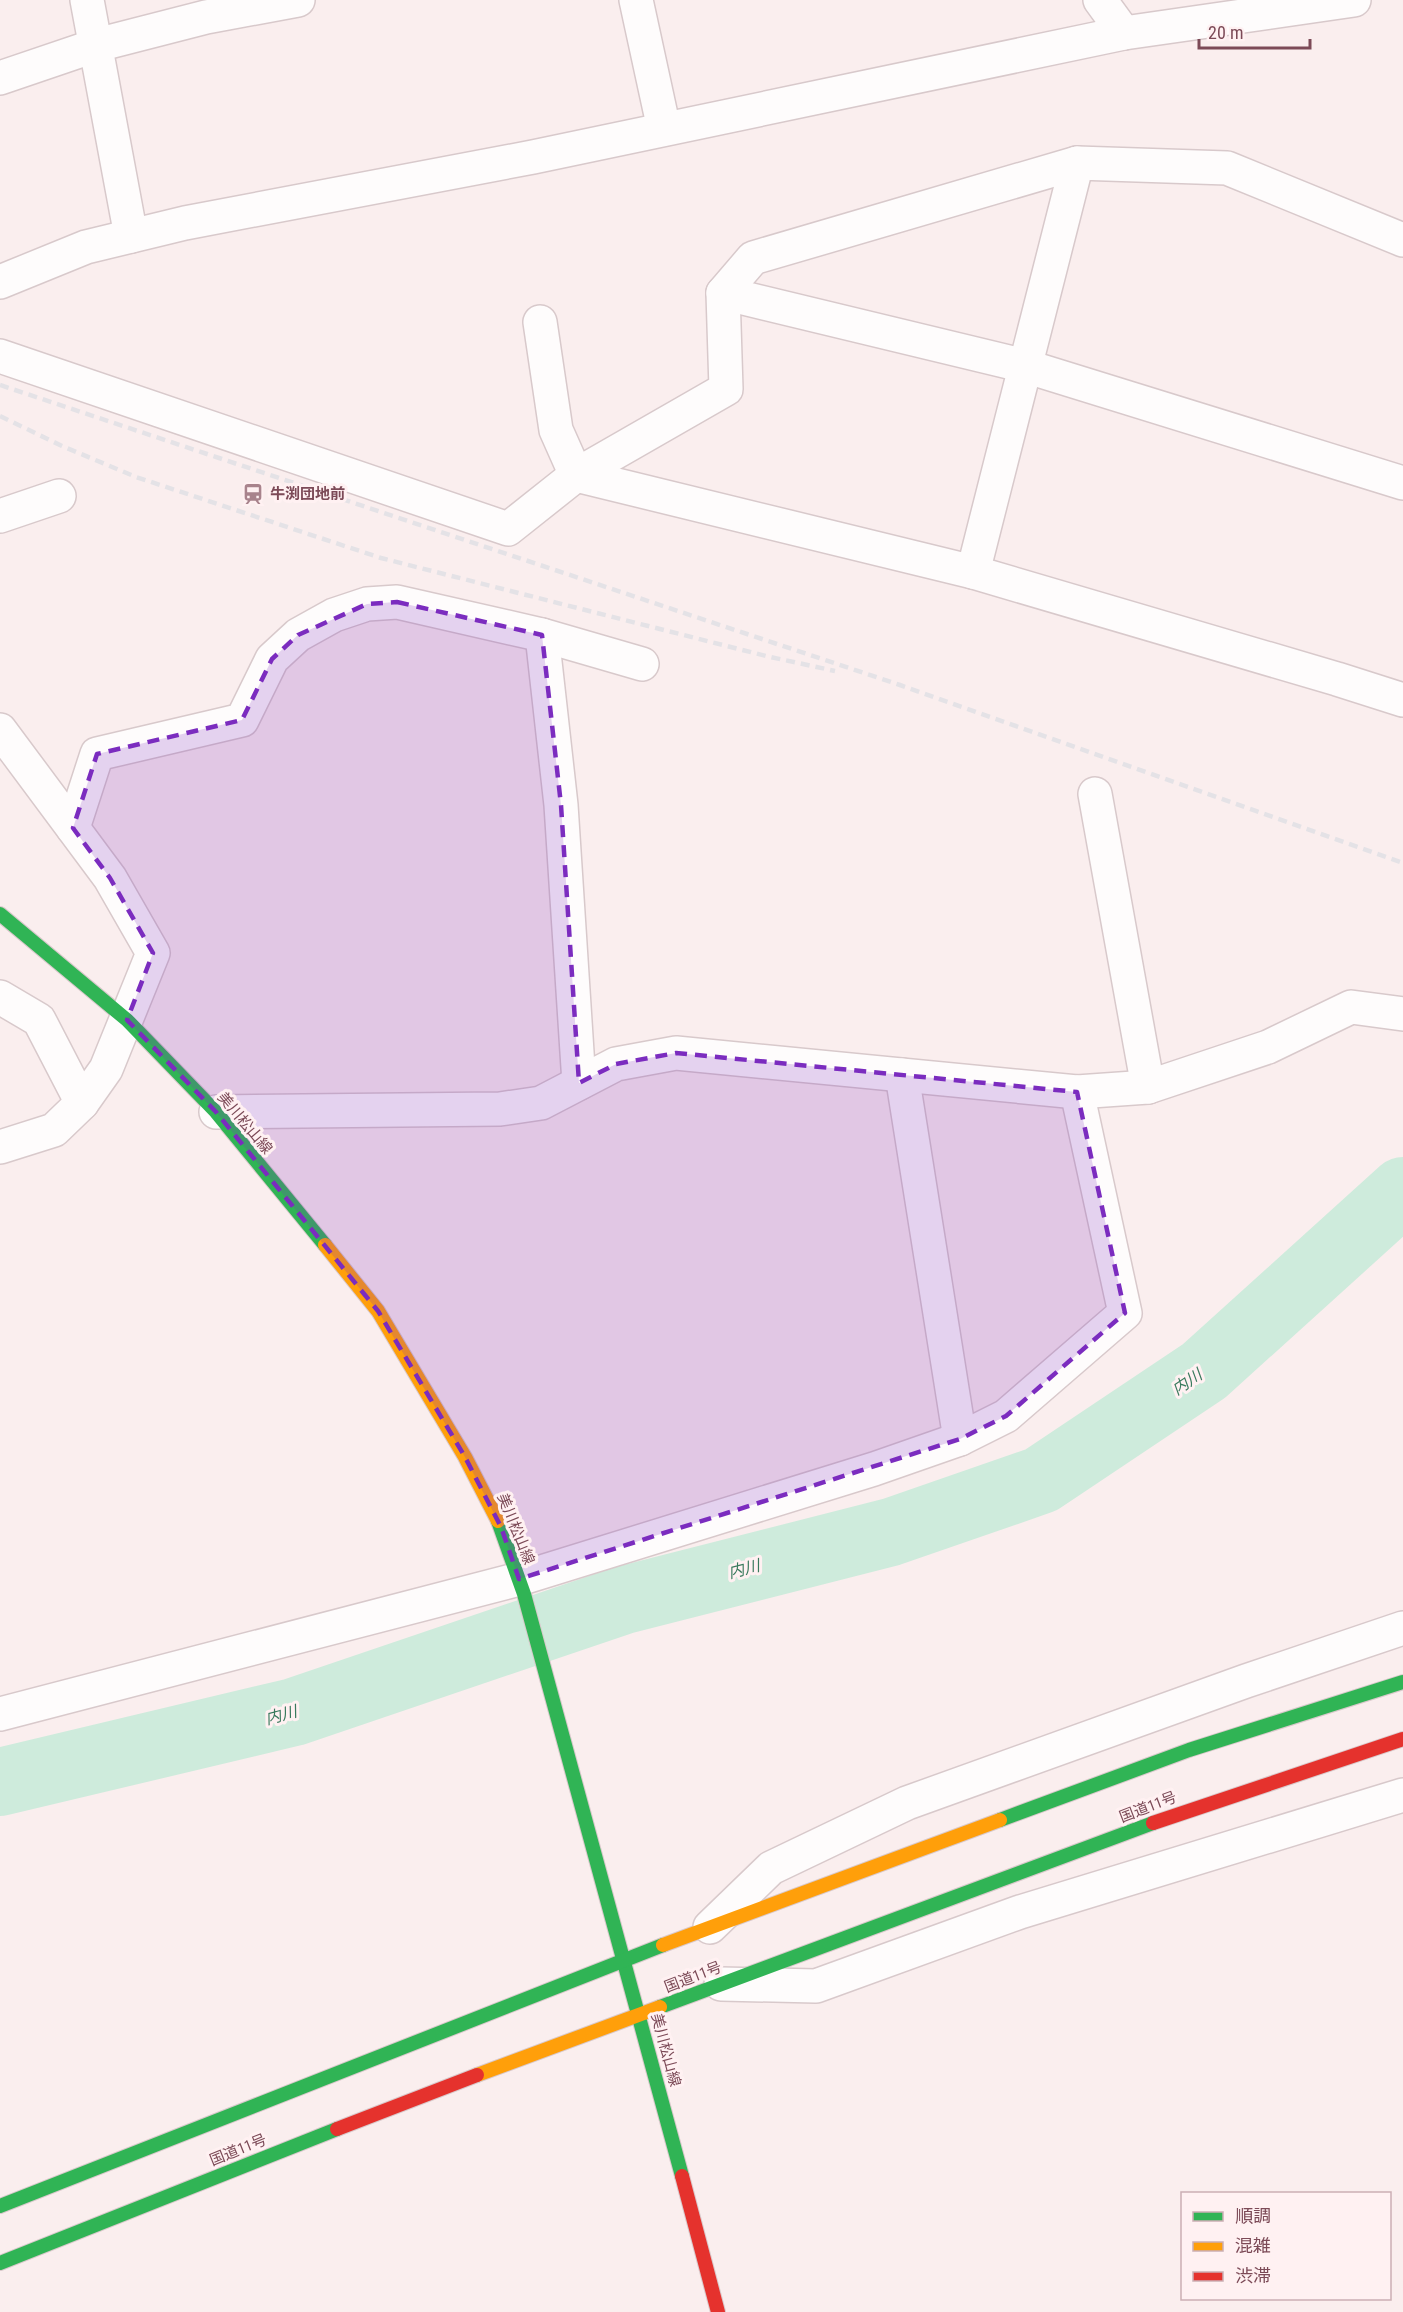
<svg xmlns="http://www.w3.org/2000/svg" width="1403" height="2312" font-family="'Roboto Condensed','Noto Sans JP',sans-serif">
	<rect width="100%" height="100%" fill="#faeeee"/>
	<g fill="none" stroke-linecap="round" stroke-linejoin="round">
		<!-- river -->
		<path stroke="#ceebdc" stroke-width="68" d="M 0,1782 L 294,1712 L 624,1600 L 891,1532 L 1041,1480 L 1204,1371 L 1403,1191"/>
		<defs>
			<g id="street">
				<path d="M 87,0 L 131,236"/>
				<path d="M 636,0 L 664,129"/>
				<path d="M 1100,0 L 1124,33"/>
				<path d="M 0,78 L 97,45 L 206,17 L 298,0"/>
				<path d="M 0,282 L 86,247 L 185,223 L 533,157 L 1124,33 L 1354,0"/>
				<path d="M 723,293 L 1025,366 L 1403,483"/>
				<path d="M 540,322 L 556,430 L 576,475 L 973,572 L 1337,679 L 1403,700"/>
				<path d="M 0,356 L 508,529 L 576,475 L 726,389 L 723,293 L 753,258 L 1077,163 L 1227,168 L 1403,240"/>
				<path d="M 0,516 L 59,496"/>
				<path d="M 973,572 L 1077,163"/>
				<path d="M 542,635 L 561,805 L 579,1083"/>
				<path d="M 0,730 L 110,878 L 153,953 L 106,1069 L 82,1103 L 54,1130 L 0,1147"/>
				<path d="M 1095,794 L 1148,1087"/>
				<path d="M 73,828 L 97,754 L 242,720 L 272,659 L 298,635 L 334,615 L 367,604 L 397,602 L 542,635 L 642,664"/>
				<path d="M 0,997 L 39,1020 L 82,1103"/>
				<path d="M 902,1075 L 960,1439"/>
				<path d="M 216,1112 L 500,1109 L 541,1103 L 616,1064 L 676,1053 L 1077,1092 L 1148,1087 L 1268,1047 L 1351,1007 L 1403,1014"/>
				<path d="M 0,1714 L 519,1579 L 874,1469 L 960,1439 L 1006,1416 L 1125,1313 L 1077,1092"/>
				<path d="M 710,1927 L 771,1868 L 907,1803 L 1246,1681 L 1403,1628"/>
				<path d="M 721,1984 L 816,1986 L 1020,1912 L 1403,1795"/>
			</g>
			<g id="fast">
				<path d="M 0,914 L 127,1020 L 216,1112 L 325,1245"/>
				<path d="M 498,1521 L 524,1594 L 682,2176"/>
				<path d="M 1000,1820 L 1189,1750 L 1403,1682"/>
				<path d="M 660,2007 L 1153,1823"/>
				<path d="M 0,2206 L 663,1945"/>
				<path d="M 0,2263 L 337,2129"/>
			</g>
			<g id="slow">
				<path d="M 325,1245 L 378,1311 L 465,1457 L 498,1521"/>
				<path d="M 663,1945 L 1000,1820"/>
				<path d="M 477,2075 L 660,2007"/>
			</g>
			<g id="jam">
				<path d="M 1153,1823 L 1403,1739"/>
				<path d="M 337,2129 L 477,2075"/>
				<path d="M 682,2176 L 718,2312"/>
			</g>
		</defs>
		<!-- street casing -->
		<use href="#street" stroke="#d8c9cb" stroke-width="36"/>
		<!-- fast casing -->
		<use href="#fast" stroke="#d9c9cb" stroke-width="16"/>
		<!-- slow casing -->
		<use href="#slow" stroke="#d9c9cb" stroke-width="16"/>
		<!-- jam casing -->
		<use href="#jam" stroke="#d9c9cb" stroke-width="16"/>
		<!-- street -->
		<use href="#street" stroke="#fefcfc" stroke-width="33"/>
		<!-- fast -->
		<use href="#fast" stroke="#30b455" stroke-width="14"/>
		<!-- slow -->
		<use href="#slow" stroke="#ff9f0a" stroke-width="14"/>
		<!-- jam -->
		<use href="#jam" stroke="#e5322d" stroke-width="14"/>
		<!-- rail -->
		<g stroke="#e4e2e6" stroke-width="4.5" stroke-dasharray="9 6" stroke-linecap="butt">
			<path d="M 0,385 L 900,685 L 1403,863"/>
			<path d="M 0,416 L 62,446 L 136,477 L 381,558 L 766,656 L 835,671"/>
		</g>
	</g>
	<!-- marked area -->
	<path fill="#7b2cbf" fill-opacity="0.2" stroke="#7b2cbf" stroke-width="4.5" stroke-dasharray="12 8" stroke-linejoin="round" d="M 397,602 L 542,635 L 561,805 L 579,1083 L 616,1064 L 676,1053 L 1077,1092 L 1125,1313 L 1006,1416 L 960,1439 L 519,1579 L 501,1527 L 465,1457 L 378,1311 L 216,1112 L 127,1020 L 153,953 L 110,878 L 73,828 L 97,754 L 242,720 L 272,659 L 298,635 L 367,604 Z"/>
	<!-- icons -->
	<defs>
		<symbol id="station-bare" viewBox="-9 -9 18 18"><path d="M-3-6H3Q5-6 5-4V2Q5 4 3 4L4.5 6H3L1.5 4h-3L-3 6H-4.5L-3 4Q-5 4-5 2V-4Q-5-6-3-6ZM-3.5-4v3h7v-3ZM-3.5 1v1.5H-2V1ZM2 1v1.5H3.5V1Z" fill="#a8838c" stroke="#fff1f2" stroke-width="2.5" paint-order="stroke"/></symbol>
	</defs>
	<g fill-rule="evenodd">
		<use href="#station-bare" x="238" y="479" width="30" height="30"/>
	</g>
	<g text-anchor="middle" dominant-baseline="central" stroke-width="6" stroke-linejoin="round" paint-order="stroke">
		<!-- poi labels -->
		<g font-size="15" font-weight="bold" fill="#7c4a57" stroke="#fff1f2" text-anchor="start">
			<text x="270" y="494">牛渕団地前</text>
		</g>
		<!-- street labels -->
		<g font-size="15" fill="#7c4a57" stroke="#fff1f2">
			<text transform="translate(245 1123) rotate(50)">美川松山線</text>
			<text transform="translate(516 1529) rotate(68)">美川松山線</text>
			<text transform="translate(1148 1807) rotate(-21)">国道11号</text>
			<text transform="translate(693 1977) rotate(-21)">国道11号</text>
			<text transform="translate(666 2050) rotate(75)">美川松山線</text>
			<text transform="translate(238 2150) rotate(-22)">国道11号</text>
		</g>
		<!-- water labels -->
		<g font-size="16" font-style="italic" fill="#397a5d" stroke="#fff1f2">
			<text transform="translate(1187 1382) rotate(-34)">内川</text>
			<text transform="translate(744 1569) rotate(-14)">内川</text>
			<text transform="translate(281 1715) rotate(-15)">内川</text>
		</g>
	</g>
	<!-- legend -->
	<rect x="1181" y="2192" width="210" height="108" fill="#fff1f2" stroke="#cbaeb4" stroke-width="1.5"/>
	<rect x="1193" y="2212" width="30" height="9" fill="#30b455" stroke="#cbaeb4" stroke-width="1.5"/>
	<text x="1235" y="2222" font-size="18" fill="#7c4a57">順調</text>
	<rect x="1193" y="2242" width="30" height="9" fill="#ff9f0a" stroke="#cbaeb4" stroke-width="1.5"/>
	<text x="1235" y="2252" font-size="18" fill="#7c4a57">混雑</text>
	<rect x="1193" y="2272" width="30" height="9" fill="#e5322d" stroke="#cbaeb4" stroke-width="1.5"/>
	<text x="1235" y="2282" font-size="18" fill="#7c4a57">渋滞</text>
	<!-- scale -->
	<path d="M1199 39v9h111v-9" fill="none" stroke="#7c4a57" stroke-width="3"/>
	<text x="1208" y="39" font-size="18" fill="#7c4a57" stroke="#fff1f2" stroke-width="4.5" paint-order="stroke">20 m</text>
</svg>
